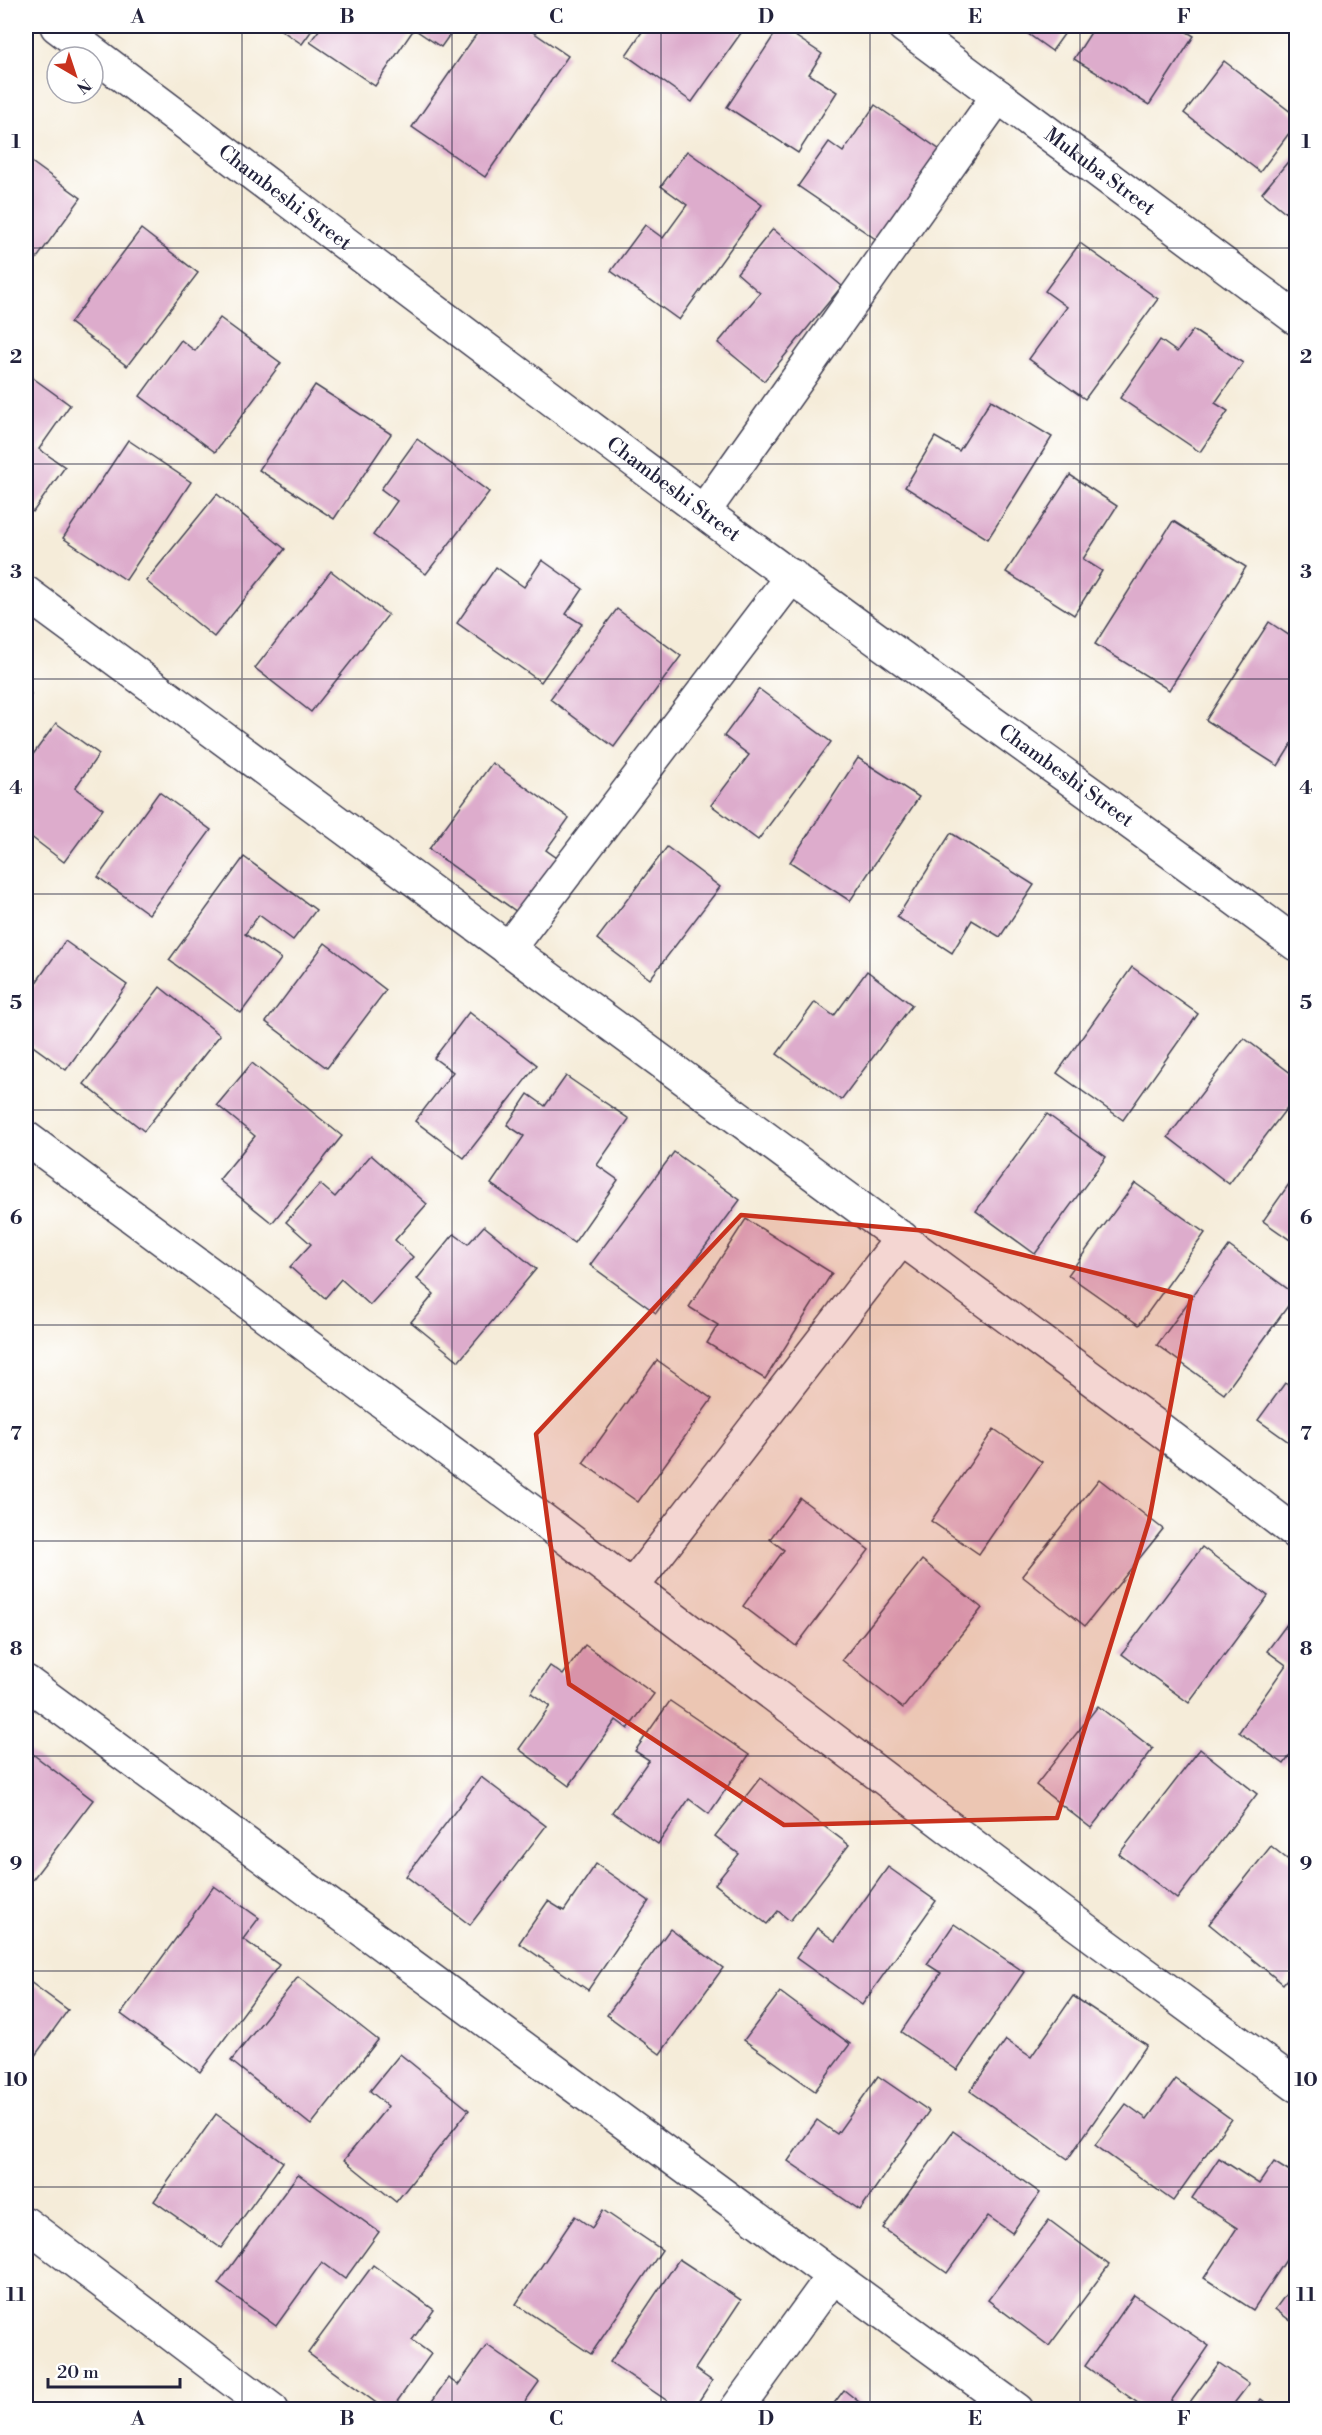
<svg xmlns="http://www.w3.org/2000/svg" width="1322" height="2435" font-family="'Libre Bodoni',serif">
	<rect width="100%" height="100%" fill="#fff"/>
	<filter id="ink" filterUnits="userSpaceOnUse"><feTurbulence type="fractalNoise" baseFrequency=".0167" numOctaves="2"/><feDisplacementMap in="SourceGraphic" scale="12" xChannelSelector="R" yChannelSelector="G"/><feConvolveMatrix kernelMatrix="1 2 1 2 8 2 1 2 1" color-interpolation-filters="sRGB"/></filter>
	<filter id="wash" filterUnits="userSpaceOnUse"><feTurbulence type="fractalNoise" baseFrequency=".008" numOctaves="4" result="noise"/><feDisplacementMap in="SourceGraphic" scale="24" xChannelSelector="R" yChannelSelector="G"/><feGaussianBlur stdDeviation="1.35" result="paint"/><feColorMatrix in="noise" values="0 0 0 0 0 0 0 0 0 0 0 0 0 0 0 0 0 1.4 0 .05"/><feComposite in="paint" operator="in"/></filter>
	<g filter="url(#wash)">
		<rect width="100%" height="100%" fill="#f5ecd9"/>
		<g id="blocks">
			<!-- building -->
			<g fill="#ddaccc">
				<path d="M 275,26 L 315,26 L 302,44 Z"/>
				<path d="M 322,26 L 456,26 L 441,47 L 414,29 L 375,86 L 310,42 Z"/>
				<path d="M 482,26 L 524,26 L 568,56 L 485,177 L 412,127 Z"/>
				<path d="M 646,26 L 746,26 L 692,102 L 626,55 Z"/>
				<path d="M 780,26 L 822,54 L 809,74 L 837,92 L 798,153 L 727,107 Z"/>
				<path d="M 1017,26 L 1070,26 L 1052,51 Z"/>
				<path d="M 1095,26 L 1177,26 L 1194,36 L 1149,105 L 1074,59 Z"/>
				<path d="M 1224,61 L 1296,116 L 1296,124 L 1260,172 L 1184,113 Z"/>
				<path d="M 875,105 L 943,152 L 880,242 L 798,186 L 829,142 L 843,152 Z"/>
				<path d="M 687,151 L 762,205 L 679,320 L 611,271 L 645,225 L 663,238 L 687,205 L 661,186 Z"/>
				<path d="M 1296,152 L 1296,221 L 1262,193 Z"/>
				<path d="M 26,158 L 81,198 L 26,273 Z"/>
				<path d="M 141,229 L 198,273 L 127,366 L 70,323 Z"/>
				<path d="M 773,229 L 842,286 L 764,381 L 718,343 L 760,293 L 737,273 Z"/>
				<path d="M 1080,243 L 1158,299 L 1085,399 L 1029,359 L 1067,307 L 1045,291 Z"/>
				<path d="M 220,318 L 281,363 L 215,452 L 140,396 L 181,340 L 195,351 Z"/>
				<path d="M 1193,330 L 1243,363 L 1215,403 L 1228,411 L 1200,452 L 1120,398 L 1160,340 L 1177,352 Z"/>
				<path d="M 26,373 L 70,405 L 39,449 L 65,467 L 33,512 L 26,506 Z"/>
				<path d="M 315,385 L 391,434 L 334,519 L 259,470 Z"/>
				<path d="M 991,400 L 1052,437 L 988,539 L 905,487 L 935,437 L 959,451 Z"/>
				<path d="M 417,439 L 489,492 L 426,574 L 373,535 L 397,501 L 381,489 Z"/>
				<path d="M 128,440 L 191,482 L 126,580 L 63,538 Z"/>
				<path d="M 1070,475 L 1117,506 L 1083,559 L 1102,571 L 1074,615 L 1006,572 Z"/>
				<path d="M 217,494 L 285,549 L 214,637 L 146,581 Z"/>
				<path d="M 1173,521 L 1246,567 L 1169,690 L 1095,644 Z"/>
				<path d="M 542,560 L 583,589 L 566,614 L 582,624 L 541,682 L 457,623 L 496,567 L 524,587 Z"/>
				<path d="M 331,571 L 388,615 L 311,712 L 255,668 Z"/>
				<path d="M 617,609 L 681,656 L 614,747 L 550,699 Z"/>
				<path d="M 1269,622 L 1296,640 L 1296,737 L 1278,766 L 1206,720 Z"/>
				<path d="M 759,689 L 831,742 L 758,840 L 711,805 L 749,755 L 724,736 Z"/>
				<path d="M 26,690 L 31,694 L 26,702 Z"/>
				<path d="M 56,723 L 99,754 L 75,788 L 103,809 L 64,862 L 26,833 L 26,764 Z"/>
				<path d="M 858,758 L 919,797 L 850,901 L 790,862 Z"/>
				<path d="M 492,763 L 569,818 L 546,850 L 564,863 L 524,917 L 429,849 Z"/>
				<path d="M 159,792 L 211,830 L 149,914 L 98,877 Z"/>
				<path d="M 951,833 L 1034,885 L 1000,937 L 972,920 L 952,953 L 897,917 Z"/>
				<path d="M 667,847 L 720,887 L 650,979 L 597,939 Z"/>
				<path d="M 244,857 L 316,910 L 293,940 L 259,915 L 245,934 L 281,959 L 241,1013 L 169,960 Z"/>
				<path d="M 65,941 L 127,985 L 66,1070 L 26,1041 L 26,997 Z"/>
				<path d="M 325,943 L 386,990 L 327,1068 L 266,1022 Z"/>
				<path d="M 1132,967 L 1198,1014 L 1123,1120 L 1057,1073 Z"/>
				<path d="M 867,971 L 912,1005 L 841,1100 L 777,1054 L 815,1002 L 834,1016 Z"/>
				<path d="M 160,987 L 220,1035 L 144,1131 L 84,1084 Z"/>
				<path d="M 469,1012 L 537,1065 L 464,1158 L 415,1121 L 453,1072 L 434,1058 Z"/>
				<path d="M 1244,1038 L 1296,1077 L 1296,1096 L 1229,1184 L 1168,1137 Z"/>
				<path d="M 252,1063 L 342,1136 L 272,1223 L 219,1180 L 255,1136 L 217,1105 Z"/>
				<path d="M 566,1076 L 629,1119 L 597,1165 L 618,1180 L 574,1243 L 491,1184 L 524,1136 L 507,1125 L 528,1094 L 545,1106 Z"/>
				<path d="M 1047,1114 L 1106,1157 L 1035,1254 L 976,1211 Z"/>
				<path d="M 674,1152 L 740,1200 L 656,1313 L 590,1265 Z"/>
				<path d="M 371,1155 L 427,1204 L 395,1240 L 413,1257 L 370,1305 L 341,1279 L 325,1298 L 290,1267 L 311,1244 L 286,1222 L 320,1184 L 335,1197 Z"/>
				<path d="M 1296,1174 L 1296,1244 L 1263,1221 Z"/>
				<path d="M 1135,1183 L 1205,1233 L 1139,1325 L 1068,1275 Z"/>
				<path d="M 746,1219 L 832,1273 L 765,1379 L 707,1343 L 718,1325 L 689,1307 Z"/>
				<path d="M 484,1226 L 536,1269 L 459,1361 L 411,1322 L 434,1294 L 417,1279 L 454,1234 L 468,1244 Z"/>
				<path d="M 1229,1246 L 1296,1295 L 1224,1394 L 1157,1345 Z"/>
				<path d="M 657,1360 L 712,1399 L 638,1502 L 583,1463 Z"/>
				<path d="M 1285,1383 L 1296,1391 L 1296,1447 L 1258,1420 Z"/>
				<path d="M 994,1429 L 1042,1462 L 979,1554 L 931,1521 Z"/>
				<path d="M 1099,1479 L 1163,1529 L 1085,1626 L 1022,1576 Z"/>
				<path d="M 800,1498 L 869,1550 L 796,1646 L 743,1606 L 784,1550 L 770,1539 Z"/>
				<path d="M 1202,1547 L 1268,1596 L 1189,1703 L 1122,1654 Z"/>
				<path d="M 922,1560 L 982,1608 L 903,1708 L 842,1660 Z"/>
				<path d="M 1287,1624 L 1296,1631 L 1296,1747 L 1284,1764 L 1239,1732 L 1286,1665 L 1267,1651 Z"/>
				<path d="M 585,1645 L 654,1694 L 628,1729 L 616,1720 L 569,1786 L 519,1749 L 550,1706 L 531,1693 L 550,1666 L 563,1675 Z"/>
				<path d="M 670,1701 L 749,1755 L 709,1814 L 689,1799 L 658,1844 L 612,1812 L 649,1760 L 635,1751 Z"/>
				<path d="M 1098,1706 L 1153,1749 L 1091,1828 L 1036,1785 Z"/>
				<path d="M 26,1749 L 93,1800 L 26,1888 Z"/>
				<path d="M 1200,1749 L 1257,1794 L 1177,1899 L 1119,1854 Z"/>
				<path d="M 481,1777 L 546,1826 L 470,1925 L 406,1876 Z"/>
				<path d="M 760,1778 L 849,1845 L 790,1921 L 778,1911 L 767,1924 L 715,1884 L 739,1854 L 715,1836 Z"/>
				<path d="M 1271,1846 L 1296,1866 L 1296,1968 L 1283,1984 L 1209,1924 Z"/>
				<path d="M 596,1864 L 649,1901 L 588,1990 L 519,1943 L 548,1901 L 564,1911 Z"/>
				<path d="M 888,1867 L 936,1901 L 862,2005 L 796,1958 L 817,1928 L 835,1941 Z"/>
				<path d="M 214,1886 L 259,1918 L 243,1939 L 279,1965 L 200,2072 L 121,2014 Z"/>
				<path d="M 954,1924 L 1024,1972 L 957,2070 L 901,2032 L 941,1973 L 927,1964 Z"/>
				<path d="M 670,1929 L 723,1968 L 660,2054 L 607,2015 Z"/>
				<path d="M 298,1977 L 378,2040 L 311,2125 L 231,2061 Z"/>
				<path d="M 26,1979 L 68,2010 L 26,2068 Z"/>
				<path d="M 780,1992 L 850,2044 L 815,2091 L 744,2040 Z"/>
				<path d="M 1073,1996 L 1147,2045 L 1068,2159 L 970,2091 L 1006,2040 L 1031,2057 Z"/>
				<path d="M 400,2054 L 469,2110 L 396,2202 L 344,2160 L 388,2106 L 370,2091 Z"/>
				<path d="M 878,2076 L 929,2111 L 860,2210 L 788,2161 L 817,2120 L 837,2134 Z"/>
				<path d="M 1176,2079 L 1231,2119 L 1173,2201 L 1095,2145 L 1126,2104 L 1147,2119 Z"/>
				<path d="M 216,2114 L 283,2162 L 221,2248 L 154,2201 Z"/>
				<path d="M 953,2131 L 1040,2193 L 1012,2233 L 988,2216 L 947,2273 L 883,2228 Z"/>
				<path d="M 1219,2158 L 1259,2184 L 1274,2162 L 1296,2176 L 1296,2245 L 1253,2310 L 1204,2278 L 1237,2228 L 1192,2198 Z"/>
				<path d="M 298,2174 L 379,2232 L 345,2279 L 322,2262 L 276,2326 L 218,2284 Z"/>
				<path d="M 603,2210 L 662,2250 L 591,2354 L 516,2304 L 575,2216 L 592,2228 Z"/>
				<path d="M 1049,2220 L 1109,2265 L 1049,2346 L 988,2300 Z"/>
				<path d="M 679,2259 L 741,2300 L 695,2369 L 712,2381 L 693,2410 L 681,2410 L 610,2362 Z"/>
				<path d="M 373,2265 L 434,2310 L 412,2340 L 431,2354 L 391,2410 L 386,2410 L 308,2353 Z"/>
				<path d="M 1296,2281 L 1296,2325 L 1275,2309 Z"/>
				<path d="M 1134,2295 L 1209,2346 L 1165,2410 L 1148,2410 L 1085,2366 Z"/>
				<path d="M 487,2345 L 539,2382 L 519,2410 L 426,2410 L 448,2378 L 458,2385 Z"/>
				<path d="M 1219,2363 L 1249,2384 L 1229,2410 L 1184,2410 Z"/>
				<path d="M 844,2390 L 869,2410 L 829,2410 Z"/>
				<path d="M 1261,2399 L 1275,2410 L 1254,2410 Z"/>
			</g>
		</g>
	</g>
	<g filter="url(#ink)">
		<use href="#blocks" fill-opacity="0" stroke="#424053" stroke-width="1.5"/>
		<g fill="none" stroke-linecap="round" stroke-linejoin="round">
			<defs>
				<g id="minor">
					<path id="s1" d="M 57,26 C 338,237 617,451 901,657 C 1033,753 1166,846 1296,944"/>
					<path id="s2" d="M 904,26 L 1296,318"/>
					<path d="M 704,511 L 998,96"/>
					<path d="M 26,593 L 1157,1427 L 1296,1533"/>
					<path d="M 508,949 L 792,576"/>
					<path d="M 26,1138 L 559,1532 L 1062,1913 L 1296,2085"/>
					<path d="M 632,1587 L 902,1238"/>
					<path d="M 26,1682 L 833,2276 L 1017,2410"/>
					<path d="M 26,2224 L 272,2410"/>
					<path d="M 736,2410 L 833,2276"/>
				</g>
			</defs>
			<!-- minor casing -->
			<use href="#minor" stroke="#424053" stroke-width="36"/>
			<!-- minor -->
			<use href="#minor" stroke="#fff" stroke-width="33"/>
		</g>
	</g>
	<!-- marked area -->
	<path fill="#c8321e" fill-opacity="0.2" stroke="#c8321e" stroke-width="4.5" stroke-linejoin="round" d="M 741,1215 L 928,1231 L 1191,1297 L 1149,1521 L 1057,1818 L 784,1825 L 569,1684 L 536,1434 Z"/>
	<!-- grid -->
	<path fill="none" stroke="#22223b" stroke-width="1.5" stroke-opacity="0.55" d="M 242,26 L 242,2410M 452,26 L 452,2410M 661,26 L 661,2410M 870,26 L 870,2410M 1080,26 L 1080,2410M 26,248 L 1296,248M 26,464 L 1296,464M 26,679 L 1296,679M 26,894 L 1296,894M 26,1110 L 1296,1110M 26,1325 L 1296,1325M 26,1541 L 1296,1541M 26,1756 L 1296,1756M 26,1971 L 1296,1971M 26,2187 L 1296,2187"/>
	<g text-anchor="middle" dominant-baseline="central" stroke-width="5" stroke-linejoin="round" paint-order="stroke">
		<!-- street labels -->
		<g font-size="20" fill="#22223b" stroke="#fff">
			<text stroke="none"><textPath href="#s2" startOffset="244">Mukuba Street</textPath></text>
			<text stroke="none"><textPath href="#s1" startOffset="285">Chambeshi Street</textPath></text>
			<text stroke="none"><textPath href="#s1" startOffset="771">Chambeshi Street</textPath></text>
			<text stroke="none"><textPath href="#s1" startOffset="1257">Chambeshi Street</textPath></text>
		</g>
	</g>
	<!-- margin -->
	<rect width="1322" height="2435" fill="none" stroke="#fff" stroke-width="66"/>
	<!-- north arrow -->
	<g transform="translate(75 75) rotate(141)"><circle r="28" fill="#ffffff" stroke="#a7a7b1" stroke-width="1.5"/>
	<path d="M0-4.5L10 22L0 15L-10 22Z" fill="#c8321e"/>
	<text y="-9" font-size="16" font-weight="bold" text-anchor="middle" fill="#22223b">N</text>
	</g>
	<!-- scale -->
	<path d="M48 2378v9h132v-9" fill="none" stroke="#22223b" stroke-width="3"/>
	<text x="57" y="2378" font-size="18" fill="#22223b" stroke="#ffffff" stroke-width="4.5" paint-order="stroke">20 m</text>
	<rect x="33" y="33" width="1256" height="2369" fill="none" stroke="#22223b" stroke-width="2"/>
	<g font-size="20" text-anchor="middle" font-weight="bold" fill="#22223b">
		<text x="138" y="23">A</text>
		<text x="347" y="23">B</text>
		<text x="556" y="23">C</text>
		<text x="766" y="23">D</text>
		<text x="975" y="23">E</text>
		<text x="1184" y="23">F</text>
		<text x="16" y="148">1</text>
		<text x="1306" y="148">1</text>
		<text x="16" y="363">2</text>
		<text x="1306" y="363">2</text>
		<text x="16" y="578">3</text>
		<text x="1306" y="578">3</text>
		<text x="16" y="794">4</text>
		<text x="1306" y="794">4</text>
		<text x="16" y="1009">5</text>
		<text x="1306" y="1009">5</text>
		<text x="16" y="1224">6</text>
		<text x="1306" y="1224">6</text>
		<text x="16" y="1440">7</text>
		<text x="1306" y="1440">7</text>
		<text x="16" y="1655">8</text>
		<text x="1306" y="1655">8</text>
		<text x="16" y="1870">9</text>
		<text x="1306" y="1870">9</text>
		<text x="16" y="2086">10</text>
		<text x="1306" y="2086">10</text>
		<text x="16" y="2301">11</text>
		<text x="1306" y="2301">11</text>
		<text x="138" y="2425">A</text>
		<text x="347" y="2425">B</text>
		<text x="556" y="2425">C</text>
		<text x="766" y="2425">D</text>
		<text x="975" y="2425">E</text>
		<text x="1184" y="2425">F</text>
	</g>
</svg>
